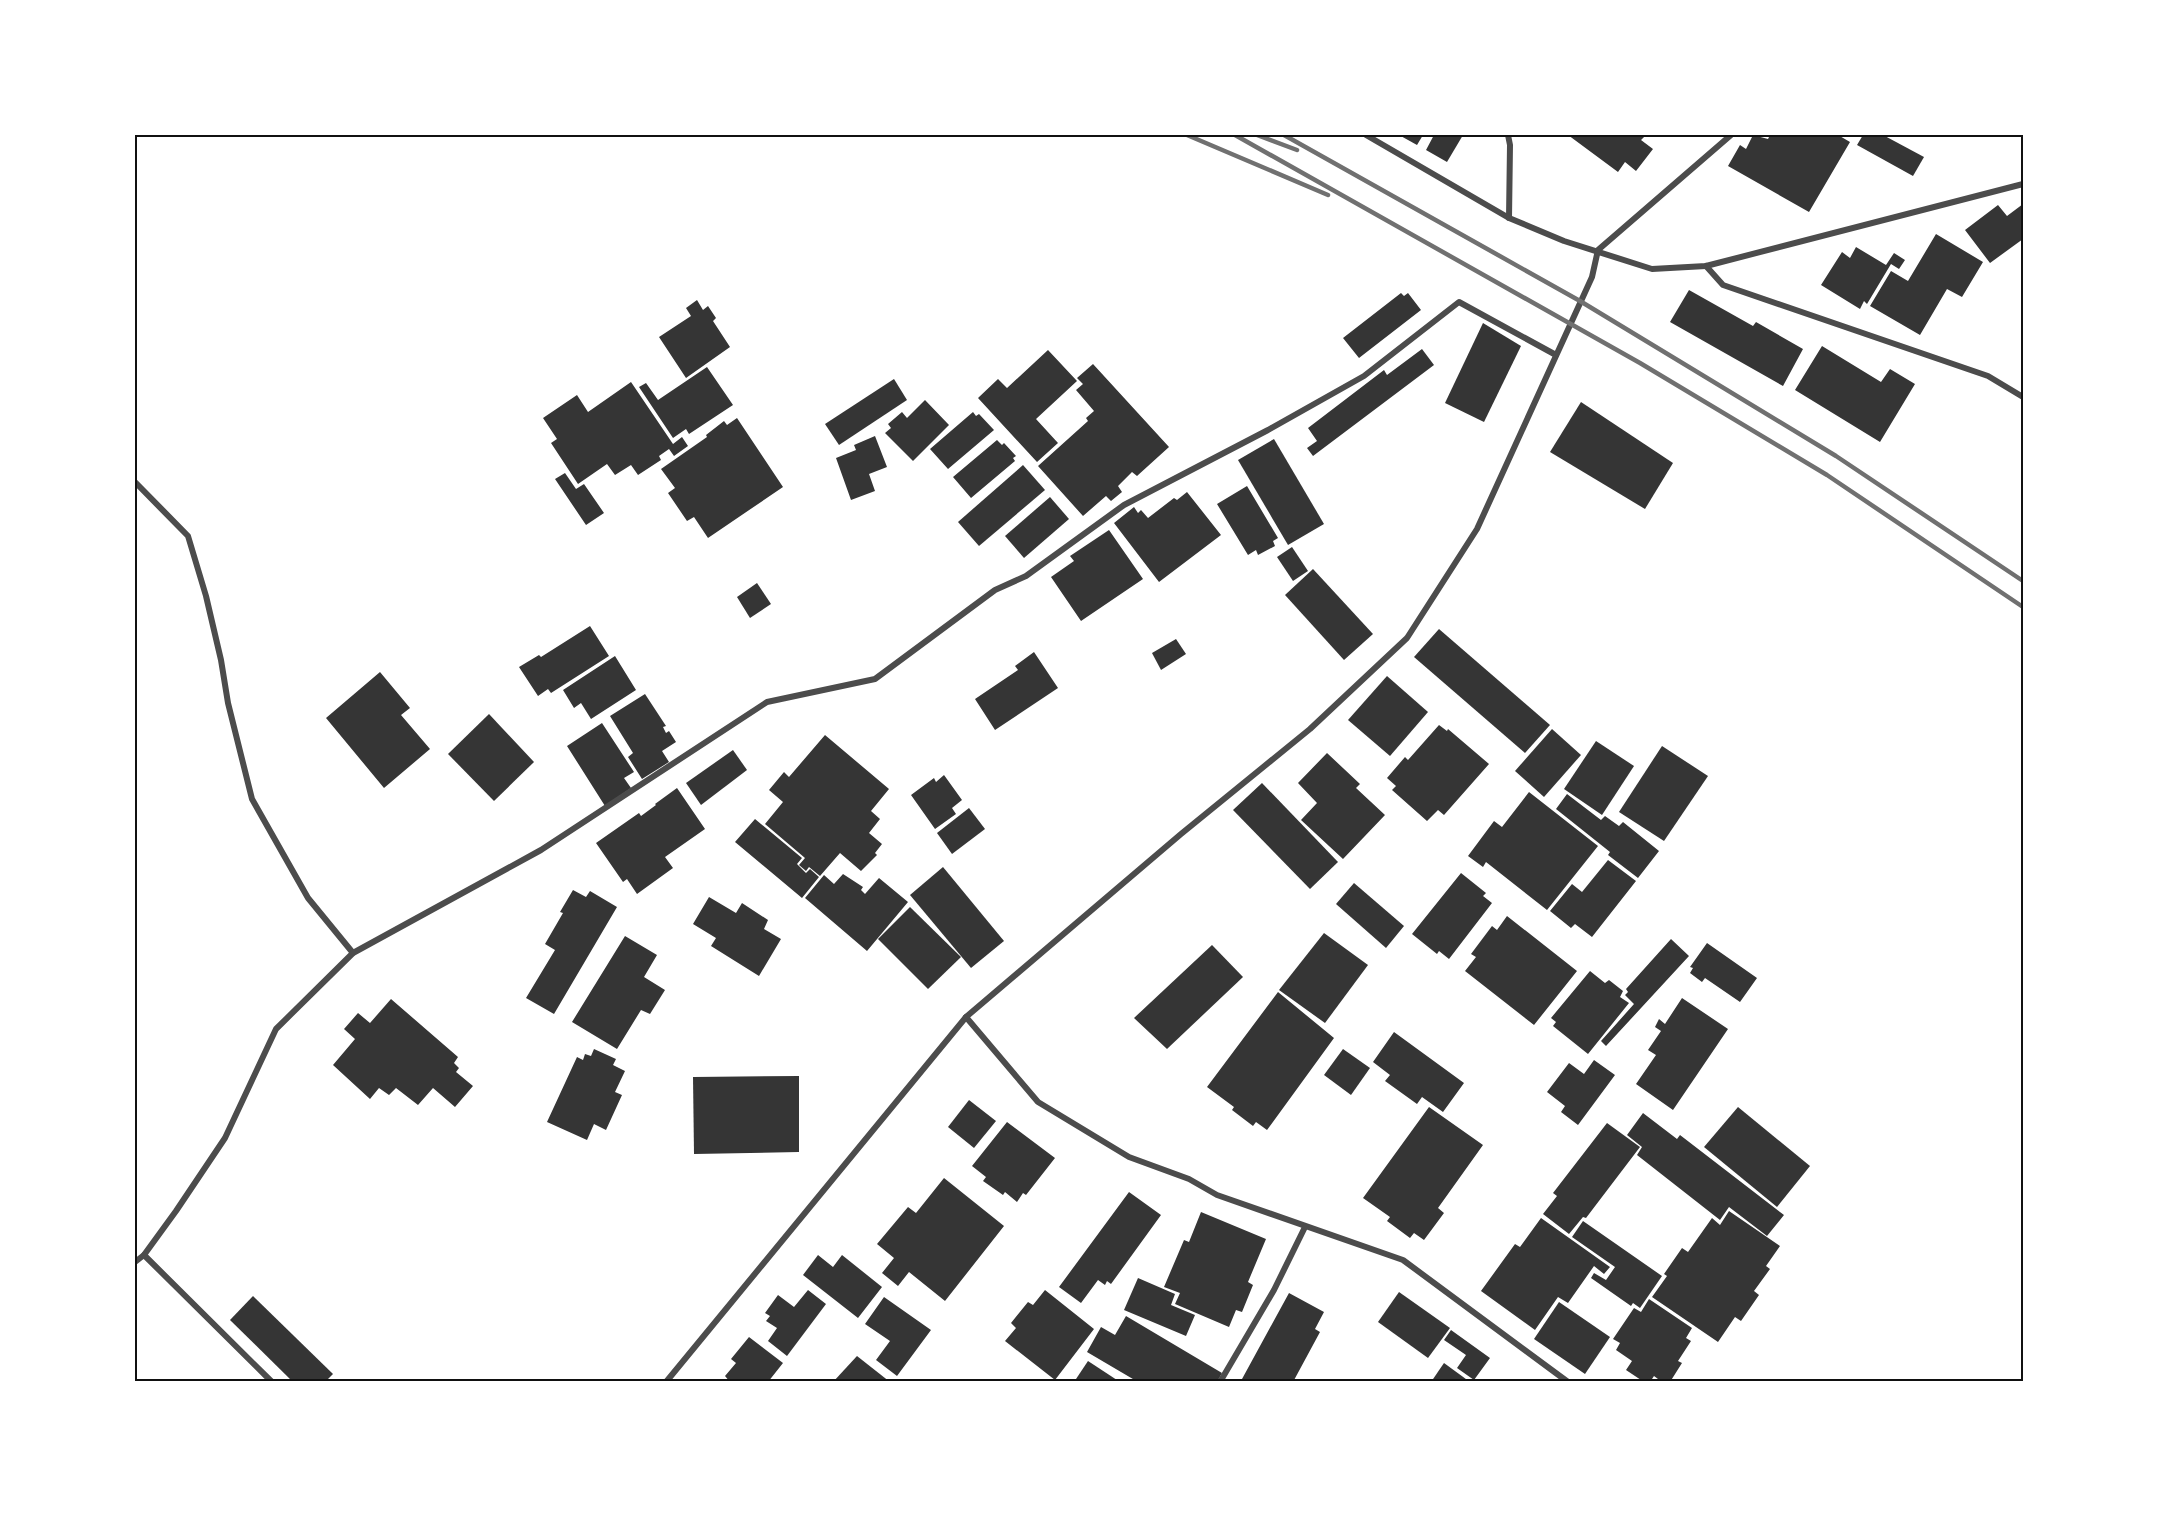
<svg xmlns="http://www.w3.org/2000/svg" width="2158" height="1517" font-family="Karla,sans-serif">
	<rect width="100%" height="100%" fill="#fff"/>
	<!-- building -->
	<g fill="#353535">
		<path d="M 1399,135 L 1423,135 L 1417,145 Z"/>
		<path d="M 1434,135 L 1463,135 L 1447,162 L 1426,150 Z"/>
		<path d="M 1568,135 L 1646,135 L 1641,140 L 1653,149 L 1636,171 L 1625,162 L 1618,172 Z"/>
		<path d="M 1753,135 L 1768,139 L 1770,135 L 1838,135 L 1850,142 L 1809,212 L 1728,166 L 1740,145 L 1746,149 Z"/>
		<path d="M 1863,135 L 1883,135 L 1924,157 L 1913,176 L 1857,145 Z"/>
		<path d="M 2023,204 L 2023,239 L 1990,263 L 1965,230 L 1998,205 L 2007,216 Z"/>
		<path d="M 1936,234 L 1983,262 L 1962,297 L 1947,289 L 1920,335 L 1870,306 L 1891,271 L 1908,281 Z"/>
		<path d="M 1856,247 L 1886,265 L 1894,253 L 1905,260 L 1899,269 L 1891,264 L 1867,304 L 1864,301 L 1860,309 L 1821,285 L 1842,252 L 1850,258 Z"/>
		<path d="M 1689,290 L 1753,326 L 1756,322 L 1803,349 L 1783,386 L 1670,322 Z"/>
		<path d="M 1401,293 L 1404,296 L 1408,293 L 1421,310 L 1359,358 L 1343,338 Z"/>
		<path d="M 697,300 L 703,310 L 708,306 L 716,318 L 713,321 L 730,347 L 686,378 L 659,337 L 691,316 L 686,308 Z"/>
		<path d="M 1483,323 L 1521,346 L 1484,422 L 1445,403 Z"/>
		<path d="M 1822,346 L 1881,382 L 1890,369 L 1915,384 L 1880,442 L 1795,390 Z"/>
		<path d="M 1422,349 L 1434,365 L 1313,456 L 1307,448 L 1317,441 L 1308,428 L 1384,370 L 1387,375 Z"/>
		<path d="M 1048,350 L 1077,381 L 1036,419 L 1058,443 L 1037,462 L 978,398 L 998,379 L 1007,388 Z"/>
		<path d="M 1093,364 L 1169,447 L 1137,476 L 1132,472 L 1118,486 L 1122,492 L 1111,501 L 1106,496 L 1083,516 L 1038,466 L 1088,421 L 1086,418 L 1094,411 L 1076,390 L 1083,384 L 1077,378 Z"/>
		<path d="M 707,367 L 733,405 L 689,434 L 686,429 L 673,438 L 639,387 L 646,383 L 658,400 Z"/>
		<path d="M 894,379 L 907,400 L 839,445 L 825,424 Z"/>
		<path d="M 631,382 L 673,444 L 682,437 L 688,446 L 674,456 L 669,449 L 659,456 L 661,460 L 638,475 L 631,465 L 615,475 L 607,464 L 578,484 L 551,443 L 557,439 L 543,418 L 577,395 L 588,412 Z"/>
		<path d="M 925,400 L 949,425 L 913,461 L 885,433 L 891,428 L 888,424 L 902,412 L 907,418 Z"/>
		<path d="M 1581,402 L 1673,463 L 1645,509 L 1550,452 Z"/>
		<path d="M 973,412 L 976,416 L 979,414 L 994,430 L 948,469 L 930,449 Z"/>
		<path d="M 737,418 L 783,487 L 708,538 L 694,517 L 687,521 L 668,493 L 675,488 L 661,469 L 707,437 L 706,435 L 724,421 L 727,425 Z"/>
		<path d="M 875,436 L 887,467 L 869,474 L 875,491 L 851,500 L 836,458 L 856,450 L 854,445 Z"/>
		<path d="M 1274,439 L 1324,524 L 1288,545 L 1238,460 Z"/>
		<path d="M 997,440 L 1002,445 L 1004,443 L 1016,456 L 1013,458 L 1015,461 L 971,498 L 953,477 Z"/>
		<path d="M 1023,465 L 1045,490 L 979,546 L 958,522 Z"/>
		<path d="M 565,473 L 576,489 L 584,484 L 604,513 L 586,525 L 555,479 Z"/>
		<path d="M 1247,486 L 1278,538 L 1273,541 L 1275,546 L 1258,555 L 1256,550 L 1248,555 L 1217,504 Z"/>
		<path d="M 1187,492 L 1221,535 L 1159,582 L 1114,523 L 1134,507 L 1138,513 L 1141,510 L 1148,518 L 1174,498 L 1177,500 Z"/>
		<path d="M 1050,497 L 1069,519 L 1024,558 L 1005,536 Z"/>
		<path d="M 1109,530 L 1143,579 L 1081,621 L 1051,577 L 1074,561 L 1070,556 Z"/>
		<path d="M 1292,547 L 1308,571 L 1293,581 L 1277,557 Z"/>
		<path d="M 1313,569 L 1373,634 L 1344,660 L 1285,595 Z"/>
		<path d="M 757,583 L 771,604 L 750,618 L 737,597 Z"/>
		<path d="M 590,626 L 609,656 L 551,693 L 548,689 L 538,696 L 519,667 L 539,655 L 541,657 Z"/>
		<path d="M 1439,629 L 1550,725 L 1525,753 L 1414,657 Z"/>
		<path d="M 1176,639 L 1186,654 L 1161,670 L 1152,653 Z"/>
		<path d="M 1034,652 L 1058,688 L 995,730 L 975,699 L 1018,670 L 1015,666 Z"/>
		<path d="M 615,656 L 636,690 L 591,719 L 581,703 L 574,708 L 563,690 Z"/>
		<path d="M 380,672 L 410,708 L 401,715 L 430,749 L 384,788 L 326,718 Z"/>
		<path d="M 1387,676 L 1428,712 L 1390,756 L 1348,720 Z"/>
		<path d="M 645,694 L 666,726 L 663,727 L 666,733 L 669,731 L 676,742 L 662,751 L 669,762 L 642,779 L 628,757 L 633,753 L 610,716 Z"/>
		<path d="M 489,714 L 534,762 L 494,801 L 448,754 Z"/>
		<path d="M 602,723 L 634,772 L 624,778 L 631,788 L 605,806 L 567,746 Z"/>
		<path d="M 1439,725 L 1447,731 L 1448,729 L 1489,764 L 1444,815 L 1438,810 L 1427,821 L 1392,790 L 1396,786 L 1387,778 L 1405,757 L 1408,760 Z"/>
		<path d="M 1552,729 L 1581,755 L 1544,797 L 1515,771 Z"/>
		<path d="M 825,735 L 889,789 L 871,811 L 880,819 L 869,833 L 882,844 L 875,853 L 877,855 L 861,871 L 840,853 L 820,876 L 809,867 L 806,871 L 799,865 L 805,858 L 765,824 L 783,802 L 769,790 L 784,772 L 789,777 Z"/>
		<path d="M 1596,741 L 1634,766 L 1602,815 L 1564,789 Z"/>
		<path d="M 1662,746 L 1708,776 L 1664,841 L 1619,812 Z"/>
		<path d="M 733,750 L 747,770 L 701,805 L 686,783 Z"/>
		<path d="M 1327,753 L 1360,784 L 1356,788 L 1385,815 L 1343,859 L 1301,820 L 1317,803 L 1298,783 Z"/>
		<path d="M 944,775 L 962,800 L 952,808 L 956,814 L 935,829 L 911,795 L 934,778 L 936,782 Z"/>
		<path d="M 1262,783 L 1338,862 L 1310,889 L 1233,810 Z"/>
		<path d="M 677,788 L 705,829 L 665,857 L 673,868 L 637,894 L 627,879 L 623,882 L 596,843 L 639,813 L 641,816 L 656,805 L 655,804 Z"/>
		<path d="M 1529,792 L 1598,846 L 1547,910 L 1486,862 L 1483,867 L 1468,856 L 1494,821 L 1502,827 Z"/>
		<path d="M 1567,794 L 1601,820 L 1605,816 L 1619,826 L 1623,822 L 1659,851 L 1638,878 L 1608,855 L 1610,852 L 1556,809 Z"/>
		<path d="M 969,808 L 985,829 L 952,854 L 937,833 Z"/>
		<path d="M 755,819 L 802,858 L 797,864 L 806,873 L 810,869 L 819,877 L 802,898 L 735,842 Z"/>
		<path d="M 1608,860 L 1636,881 L 1592,937 L 1575,924 L 1571,928 L 1550,911 L 1572,884 L 1582,892 Z"/>
		<path d="M 943,867 L 1004,941 L 971,968 L 910,895 Z"/>
		<path d="M 1461,873 L 1486,893 L 1483,896 L 1492,903 L 1449,959 L 1439,951 L 1437,954 L 1412,934 Z"/>
		<path d="M 843,874 L 863,887 L 861,890 L 865,894 L 879,878 L 908,902 L 867,951 L 805,898 L 824,875 L 834,884 Z"/>
		<path d="M 1354,883 L 1404,926 L 1386,948 L 1336,904 Z"/>
		<path d="M 573,890 L 586,897 L 590,891 L 617,907 L 554,1014 L 526,998 L 555,950 L 545,944 L 563,913 L 560,912 Z"/>
		<path d="M 709,897 L 736,913 L 742,903 L 768,920 L 764,929 L 781,939 L 759,976 L 711,946 L 716,938 L 693,924 Z"/>
		<path d="M 910,907 L 961,957 L 928,989 L 878,939 Z"/>
		<path d="M 1507,916 L 1577,971 L 1534,1025 L 1465,971 L 1476,957 L 1471,954 L 1492,926 L 1497,930 Z"/>
		<path d="M 1324,933 L 1368,965 L 1325,1023 L 1279,990 Z"/>
		<path d="M 625,936 L 657,955 L 644,977 L 665,990 L 650,1014 L 641,1010 L 617,1049 L 572,1022 Z"/>
		<path d="M 1671,939 L 1689,956 L 1606,1046 L 1601,1041 L 1634,1004 L 1625,995 L 1628,992 L 1626,989 Z"/>
		<path d="M 1707,943 L 1757,978 L 1740,1002 L 1705,978 L 1702,982 L 1690,973 L 1693,968 L 1690,967 Z"/>
		<path d="M 1212,945 L 1243,977 L 1167,1049 L 1134,1018 Z"/>
		<path d="M 1590,971 L 1605,983 L 1609,980 L 1623,991 L 1620,997 L 1629,1003 L 1588,1054 L 1553,1026 L 1556,1022 L 1551,1018 Z"/>
		<path d="M 1278,992 L 1334,1038 L 1267,1130 L 1256,1122 L 1253,1126 L 1232,1110 L 1234,1107 L 1207,1087 Z"/>
		<path d="M 1682,998 L 1728,1029 L 1673,1110 L 1636,1084 L 1656,1055 L 1648,1050 L 1661,1031 L 1655,1027 L 1659,1019 L 1665,1024 Z"/>
		<path d="M 391,999 L 458,1057 L 454,1063 L 459,1068 L 456,1072 L 473,1086 L 455,1107 L 433,1088 L 418,1105 L 396,1088 L 389,1095 L 379,1088 L 370,1099 L 333,1065 L 355,1039 L 344,1029 L 358,1013 L 370,1023 Z"/>
		<path d="M 1394,1032 L 1464,1083 L 1443,1112 L 1422,1097 L 1417,1104 L 1385,1081 L 1390,1075 L 1373,1062 Z"/>
		<path d="M 594,1049 L 616,1059 L 613,1065 L 625,1071 L 615,1092 L 622,1095 L 606,1130 L 594,1124 L 587,1140 L 547,1122 L 577,1057 L 583,1060 L 585,1054 L 591,1056 Z"/>
		<path d="M 1343,1049 L 1370,1068 L 1351,1095 L 1324,1075 Z"/>
		<path d="M 1594,1060 L 1615,1075 L 1578,1125 L 1561,1112 L 1565,1106 L 1547,1092 L 1569,1063 L 1584,1074 Z"/>
		<path d="M 799,1076 L 799,1152 L 694,1154 L 693,1077 Z"/>
		<path d="M 969,1100 L 996,1121 L 974,1148 L 948,1127 Z"/>
		<path d="M 1429,1107 L 1483,1145 L 1438,1208 L 1444,1213 L 1424,1240 L 1414,1233 L 1410,1238 L 1387,1221 L 1390,1217 L 1363,1198 Z"/>
		<path d="M 1738,1107 L 1810,1166 L 1777,1207 L 1704,1147 Z"/>
		<path d="M 1643,1113 L 1677,1139 L 1680,1135 L 1784,1215 L 1767,1236 L 1729,1207 L 1720,1220 L 1637,1155 L 1642,1147 L 1627,1135 Z"/>
		<path d="M 1007,1122 L 1055,1158 L 1026,1195 L 1023,1193 L 1017,1202 L 1005,1192 L 1003,1195 L 983,1181 L 986,1177 L 972,1166 Z"/>
		<path d="M 1607,1123 L 1640,1147 L 1586,1218 L 1583,1217 L 1569,1234 L 1543,1214 L 1557,1196 L 1553,1193 Z"/>
		<path d="M 944,1178 L 1004,1226 L 945,1301 L 909,1272 L 898,1286 L 882,1273 L 894,1258 L 877,1244 L 908,1207 L 916,1213 Z"/>
		<path d="M 1129,1192 L 1161,1215 L 1111,1284 L 1107,1281 L 1105,1285 L 1098,1280 L 1081,1303 L 1059,1287 Z"/>
		<path d="M 1729,1211 L 1780,1246 L 1766,1266 L 1770,1269 L 1754,1291 L 1759,1295 L 1741,1321 L 1735,1317 L 1718,1342 L 1652,1297 L 1667,1276 L 1664,1274 L 1682,1248 L 1688,1252 L 1712,1218 L 1720,1225 Z"/>
		<path d="M 1201,1212 L 1266,1239 L 1248,1282 L 1253,1285 L 1242,1312 L 1236,1310 L 1229,1327 L 1175,1304 L 1180,1293 L 1164,1287 L 1184,1240 L 1189,1242 Z"/>
		<path d="M 1541,1218 L 1610,1267 L 1604,1274 L 1594,1266 L 1568,1303 L 1558,1297 L 1535,1330 L 1481,1291 L 1515,1244 L 1520,1247 Z"/>
		<path d="M 1583,1221 L 1662,1276 L 1640,1308 L 1633,1303 L 1631,1306 L 1591,1278 L 1594,1273 L 1606,1280 L 1615,1267 L 1572,1237 Z"/>
		<path d="M 818,1255 L 833,1267 L 842,1255 L 882,1287 L 858,1318 L 803,1275 Z"/>
		<path d="M 1138,1278 L 1175,1294 L 1171,1305 L 1195,1315 L 1186,1336 L 1124,1310 Z"/>
		<path d="M 808,1290 L 826,1304 L 787,1356 L 768,1341 L 777,1328 L 766,1321 L 770,1316 L 765,1313 L 778,1295 L 794,1307 Z"/>
		<path d="M 1045,1290 L 1094,1329 L 1055,1380 L 1005,1341 L 1016,1328 L 1011,1323 L 1028,1302 L 1033,1305 Z"/>
		<path d="M 1399,1292 L 1450,1328 L 1428,1358 L 1378,1322 Z"/>
		<path d="M 1289,1293 L 1324,1312 L 1315,1329 L 1320,1332 L 1293,1382 L 1248,1382 L 1242,1379 Z"/>
		<path d="M 253,1296 L 333,1374 L 325,1382 L 293,1382 L 230,1320 Z"/>
		<path d="M 884,1297 L 931,1330 L 897,1376 L 876,1360 L 890,1341 L 865,1324 Z"/>
		<path d="M 1649,1299 L 1692,1328 L 1686,1338 L 1691,1341 L 1678,1361 L 1682,1363 L 1670,1382 L 1662,1382 L 1654,1376 L 1650,1382 L 1644,1382 L 1626,1370 L 1632,1361 L 1616,1350 L 1620,1343 L 1613,1339 L 1634,1308 L 1641,1312 Z"/>
		<path d="M 1559,1302 L 1610,1337 L 1585,1374 L 1534,1339 Z"/>
		<path d="M 1126,1316 L 1222,1373 L 1217,1382 L 1138,1382 L 1087,1352 L 1101,1327 L 1115,1335 Z"/>
		<path d="M 1451,1330 L 1490,1358 L 1474,1380 L 1457,1368 L 1466,1355 L 1444,1340 Z"/>
		<path d="M 749,1337 L 783,1363 L 768,1382 L 730,1382 L 725,1376 L 736,1363 L 731,1359 Z"/>
		<path d="M 857,1356 L 890,1382 L 833,1382 Z"/>
		<path d="M 1088,1361 L 1120,1382 L 1074,1382 Z"/>
		<path d="M 1444,1363 L 1470,1382 L 1431,1382 Z"/>
	</g>
	<g fill="none" stroke-linecap="round" stroke-linejoin="round">
		<!-- minor -->
		<g stroke="#4c4c4c" stroke-width="6">
			<path d="M 1366,135 L 1509,218 L 1564,241 L 1652,269 L 1706,266 L 2023,184"/>
			<path d="M 1508,135 L 1510,145 L 1509,218"/>
			<path d="M 1706,266 L 1723,285 L 1988,376 L 2023,397"/>
			<path d="M 135,482 L 188,536 L 206,596 L 221,660 L 228,703 L 252,799 L 308,898 L 353,953"/>
			<path d="M 966,1017 L 1038,1102 L 1129,1157 L 1189,1179 L 1217,1195 L 1403,1260 L 1568,1382"/>
			<path d="M 144,1255 L 272,1382"/>
			<path d="M 135,1262 L 144,1255 L 176,1211 L 225,1138 L 276,1029 L 353,953 L 541,850 L 767,702 L 875,679 L 995,590 L 1026,576 L 1124,505 L 1268,430 L 1364,376 L 1459,302 L 1556,355"/>
			<path d="M 666,1382 L 966,1017 L 1181,834 L 1310,729 L 1407,638 L 1477,529 L 1592,277 L 1598,250 L 1731,135"/>
			<path d="M 1220,1382 L 1274,1290 L 1305,1227"/>
		</g>
		<!-- rail -->
		<g stroke="#707070" stroke-width="4.5">
			<path d="M 1187,135 L 1328,195"/>
			<path d="M 1235,135 L 1640,363 L 1827,475 L 2023,607"/>
			<path d="M 1257,135 L 1297,150"/>
			<path d="M 1284,135 L 1580,301 L 1836,456 L 2023,581"/>
		</g>
	</g>
	<!-- border -->
	<rect width="2158" height="1517" fill="none" stroke="#ffffff" stroke-width="273"/>
	<rect x="136" y="136" width="1886" height="1244" fill="none" stroke="#111" stroke-width="2"/>
</svg>
